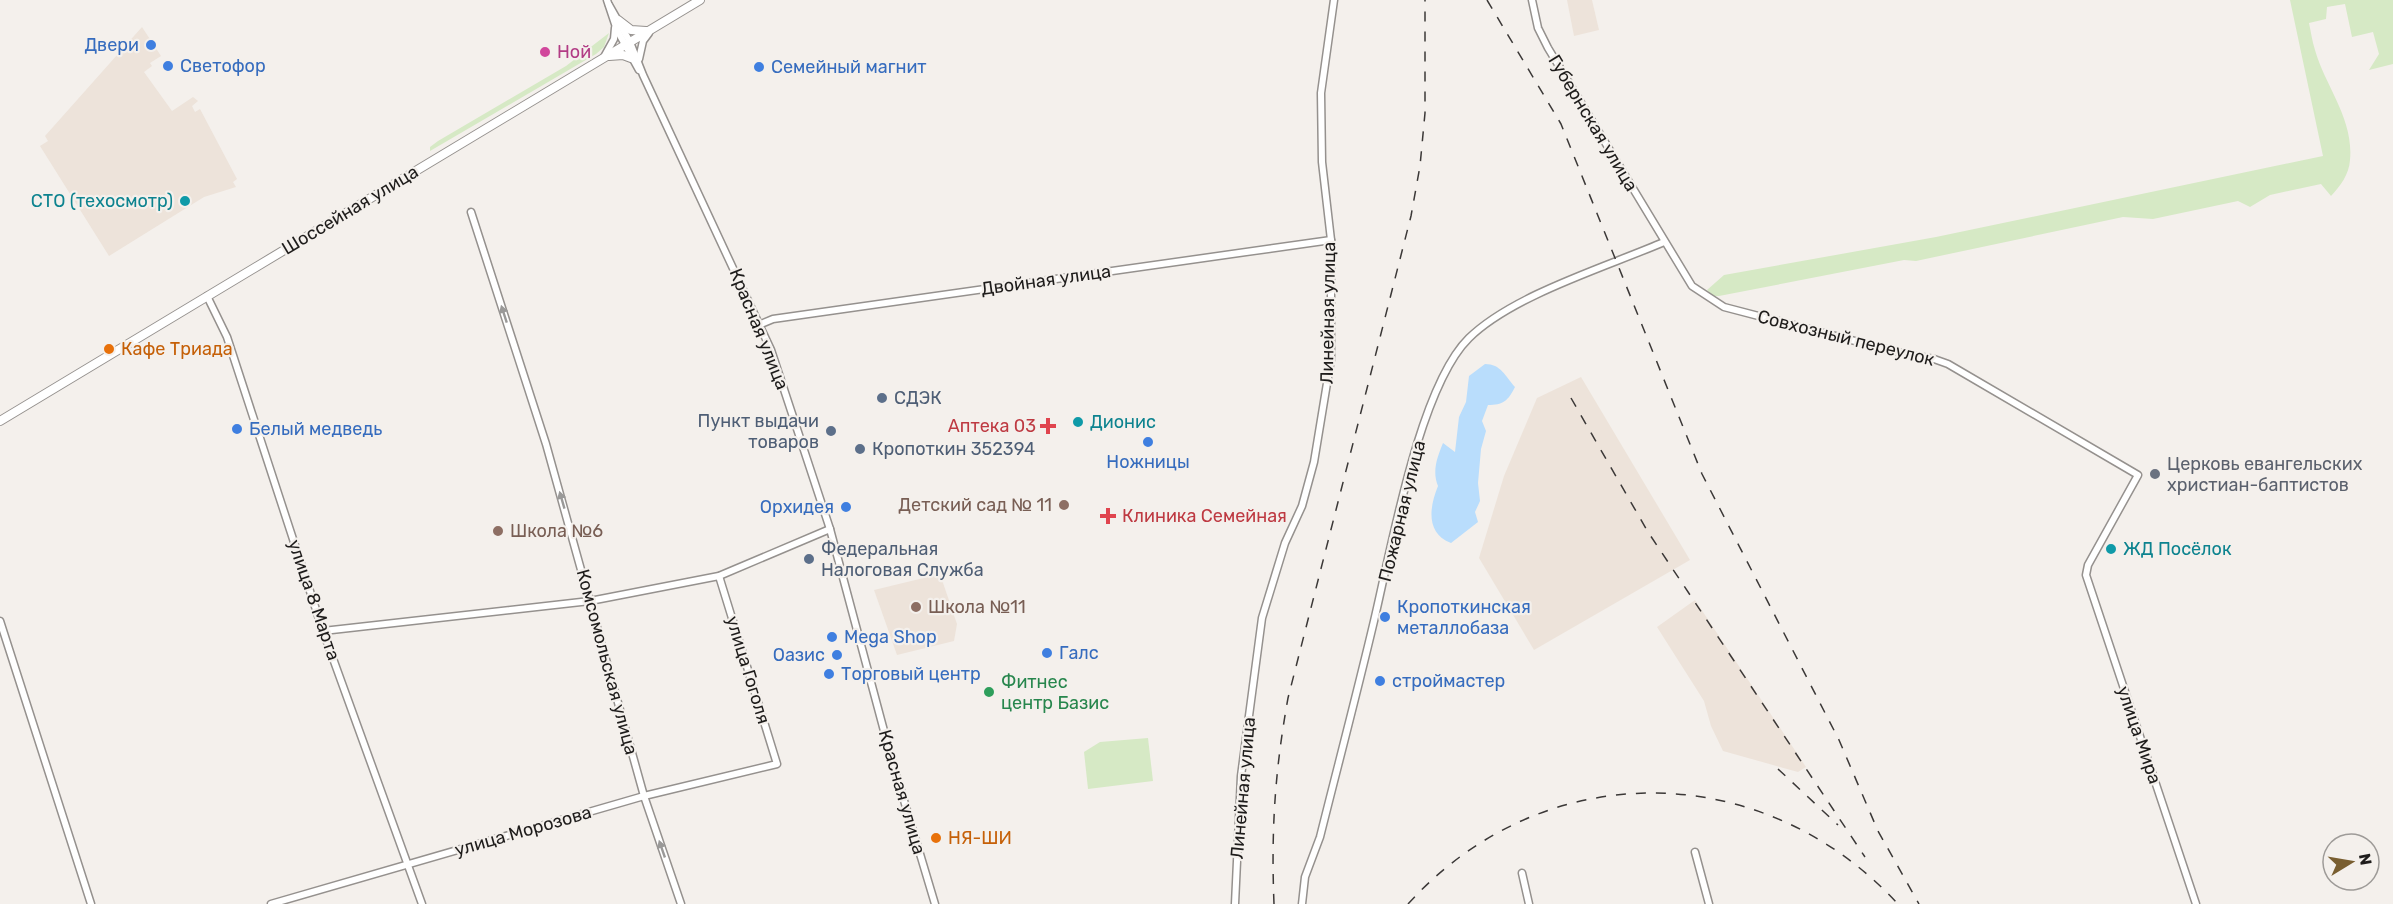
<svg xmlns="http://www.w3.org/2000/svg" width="2393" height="904" font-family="Rubik,sans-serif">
	<rect width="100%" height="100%" fill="#f4f0ec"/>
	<!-- built -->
	<g fill="#ede3da">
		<path d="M 1567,0 L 1592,0 L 1599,30 L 1574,36 Z"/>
		<path d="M 142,27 L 161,56 L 150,63 L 152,66 L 144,72 L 172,111 L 193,97 L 198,101 L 192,106 L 195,112 L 200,109 L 237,179 L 233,182 L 236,187 L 204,197 L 109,256 L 40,146 L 48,141 L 45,136 Z"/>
		<path d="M 1581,377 L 1690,560 L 1534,650 L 1479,558 L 1504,476 L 1537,398 Z"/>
		<path d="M 940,574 L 957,624 L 954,641 L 897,655 L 874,590 Z"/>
		<path d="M 1695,600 L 1806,767 L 1798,772 L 1723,751 L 1711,726 L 1704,701 L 1657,627 Z"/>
	</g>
	<!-- green -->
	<g fill="#d6e9c5">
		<path d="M 2290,0 L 2393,0 L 2393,64 L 2369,70 L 2379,54 L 2373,32 L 2352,37 L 2345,4 L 2327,7 L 2326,19 L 2309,23 C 2311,32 2312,41 2315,50 C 2325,86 2354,119 2350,160 C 2349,175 2340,186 2331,196 L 2321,184 L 2270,195 L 2250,207 L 2238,201 L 2153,219 L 2123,217 L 1916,261 L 1904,260 L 1719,296 L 1713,296 L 1707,290 L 1724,275 L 1936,237 L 2323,156 Z"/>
		<path d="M 609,33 L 604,47 L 596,54 L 430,151 L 430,147 L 438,141 L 566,66 Z"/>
		<path d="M 1148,738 L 1153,781 L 1088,789 L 1084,752 L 1100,742 Z"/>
	</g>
	<!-- water -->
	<path fill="#b9ddfc" d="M 1485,364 C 1501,364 1505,376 1515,387 C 1508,401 1503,405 1488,405 L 1482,421 L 1486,431 L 1481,449 L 1478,483 L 1480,501 L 1475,512 L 1478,522 L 1451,543 C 1426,533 1429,508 1438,486 C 1432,471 1437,458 1443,443 L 1455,452 L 1459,417 L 1466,402 L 1469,376 Z"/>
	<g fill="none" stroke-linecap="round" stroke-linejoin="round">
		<defs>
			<g id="secondary">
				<path d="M 607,0 L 617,30 L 639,70"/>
				<path d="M 1532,0 L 1538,28 L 1548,48 L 1692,286 L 1724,307 L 1905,354 L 1934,359 L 1948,364 L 2138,475 L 2088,565 L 2086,575 L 2196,904"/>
				<path d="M 609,5 L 630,42 L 643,75 L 771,350 L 830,529 L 891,757 L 935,904"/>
				<path d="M 604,57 L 614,39 L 615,28"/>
				<path d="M 639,59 L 643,41 L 649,33"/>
				<path d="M 471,212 L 546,444 L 644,796 L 681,904"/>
				<path d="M 207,296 L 227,337 L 323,631 L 422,904"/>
				<path d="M 761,324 L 773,319 L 1331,240"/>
				<path d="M 0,621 L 91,904"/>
				<path d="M 323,631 L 590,601 L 719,576 L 830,529"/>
				<path d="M 1695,852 L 1709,904"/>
				<path d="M 1522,873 L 1529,904"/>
				<path d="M 271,904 L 644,796 L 777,764 L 719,576"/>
				<path d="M 1235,904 L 1241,776 L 1262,618 L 1285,543 L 1302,506 L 1314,462 L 1331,359 L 1331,240 L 1322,162 L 1321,93 L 1334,0"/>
				<path d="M 1302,904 L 1305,877 L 1320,837 C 1338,765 1357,693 1374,621 C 1391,550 1419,387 1469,338 C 1513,295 1606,267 1664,242"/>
			</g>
			<g id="highway">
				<path d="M 618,20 L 631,30 L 646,31"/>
				<path d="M 609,56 L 623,55 L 631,58"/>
				<path d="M 0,421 L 700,0"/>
			</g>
		</defs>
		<!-- secondary casing -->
		<use href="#secondary" stroke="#95918e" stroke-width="9"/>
		<!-- highway casing -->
		<use href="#highway" stroke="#95918e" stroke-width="10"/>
		<!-- secondary -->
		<use href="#secondary" stroke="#fff" stroke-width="6"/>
		<!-- highway -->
		<use href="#highway" stroke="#fff" stroke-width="8"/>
		<!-- rail -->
		<g stroke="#3b3837" stroke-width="1.5" stroke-dasharray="10 10" stroke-linecap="butt">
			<path d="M 1487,0 L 1561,124 L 1702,474 L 1839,740 L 1878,831 L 1919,904"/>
			<path d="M 1571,398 L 1648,532 L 1865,857"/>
			<path d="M 1778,769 L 1838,825"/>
			<path d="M 1274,904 C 1271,830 1275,770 1288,698 L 1411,216 L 1420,166 L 1425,113 L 1425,0"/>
			<path d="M 1408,904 C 1543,755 1762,757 1898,904"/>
		</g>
	</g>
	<!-- one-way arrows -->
	<defs><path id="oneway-solid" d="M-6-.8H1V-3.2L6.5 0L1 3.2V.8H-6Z" transform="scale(1.5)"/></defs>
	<g fill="#9a9998">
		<use href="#oneway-solid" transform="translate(504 314) rotate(-108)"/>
		<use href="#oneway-solid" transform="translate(562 500) rotate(-106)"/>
		<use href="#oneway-solid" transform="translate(662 849) rotate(-109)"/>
	</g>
	<!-- markers -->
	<g fill="#3f7fe0" stroke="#f4f0ec" stroke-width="2">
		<circle cx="151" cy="45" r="6"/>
		<circle cx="168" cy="66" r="6"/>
		<circle cx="759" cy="67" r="6"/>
		<circle cx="237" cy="429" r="6"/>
		<circle cx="1148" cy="442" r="6"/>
		<circle cx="846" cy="507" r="6"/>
		<circle cx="1385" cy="617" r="6"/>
		<circle cx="832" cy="637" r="6"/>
		<circle cx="1047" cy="653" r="6"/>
		<circle cx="837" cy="655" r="6"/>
		<circle cx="829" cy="674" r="6"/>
		<circle cx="1380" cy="681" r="6"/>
	</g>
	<circle fill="#d1479c" stroke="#f4f0ec" stroke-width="2" cx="545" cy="52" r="6"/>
	<g fill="#0f9aa8" stroke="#f4f0ec" stroke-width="2">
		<circle cx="185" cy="201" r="6"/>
		<circle cx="1078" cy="422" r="6"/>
		<circle cx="2111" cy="549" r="6"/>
	</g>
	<g fill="#e8710a" stroke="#f4f0ec" stroke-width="2">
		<circle cx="109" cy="349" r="6"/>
		<circle cx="936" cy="838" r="6"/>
	</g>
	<g fill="#5c6f8a" stroke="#f4f0ec" stroke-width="2">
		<circle cx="882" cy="398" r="6"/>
		<circle cx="831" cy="431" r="6"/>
		<circle cx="860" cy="449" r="6"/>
		<circle cx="809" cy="559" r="6"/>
	</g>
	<g fill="#e0444e" stroke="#f4f0ec" stroke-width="2">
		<path d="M1045 417h6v6h6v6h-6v6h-6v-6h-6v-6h6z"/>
		<path d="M1105 507h6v6h6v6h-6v6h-6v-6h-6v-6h6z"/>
	</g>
	<circle fill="#6b7280" stroke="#f4f0ec" stroke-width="2" cx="2155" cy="474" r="6"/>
	<g fill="#8d6e63" stroke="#f4f0ec" stroke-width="2">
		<circle cx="1064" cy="505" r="6"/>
		<circle cx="498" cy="531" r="6"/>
		<circle cx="916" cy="607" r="6"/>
	</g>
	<circle fill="#2e9e5b" stroke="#f4f0ec" stroke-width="2" cx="989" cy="692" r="6"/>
	<g text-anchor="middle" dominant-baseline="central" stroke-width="4.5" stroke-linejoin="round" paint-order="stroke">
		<!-- shop labels -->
		<g font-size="18" fill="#366cbe" stroke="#f4f0ec" text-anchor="start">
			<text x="139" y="45" text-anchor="end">Двери</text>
			<text x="180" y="66">Светофор</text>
			<text x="771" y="67">Семейный магнит</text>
			<text x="249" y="429">Белый медведь</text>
			<text x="1148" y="462" text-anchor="middle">Ножницы</text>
			<text x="834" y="507" text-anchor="end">Орхидея</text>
			<text x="1397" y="607">Кропоткинская<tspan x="1397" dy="21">металлобаза</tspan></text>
			<text x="844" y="637">Mega Shop</text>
			<text x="1059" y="653">Галс</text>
			<text x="825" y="655" text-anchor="end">Оазис</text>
			<text x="841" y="674">Торговый центр</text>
			<text x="1392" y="681">строймастер</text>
		</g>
		<!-- hotel labels -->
		<g font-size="18" fill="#b23c85" stroke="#f4f0ec" text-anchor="start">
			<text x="557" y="52">Ной</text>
		</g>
		<!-- street labels -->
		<g font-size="18" fill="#1e1c1b" stroke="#f4f0ec">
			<text transform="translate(1593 123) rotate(59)">Губернская улица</text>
			<text transform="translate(350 210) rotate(-31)">Шоссейная улица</text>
			<text transform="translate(1046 280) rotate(-8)">Двойная улица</text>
			<text transform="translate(1328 313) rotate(-89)">Линейная улица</text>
			<text transform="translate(759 329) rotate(68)">Красная улица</text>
			<text transform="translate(1846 338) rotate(14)">Совхозный переулок</text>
			<text transform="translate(1402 511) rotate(-76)">Пожарная улица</text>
			<text transform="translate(314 600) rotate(71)">улица 8 Марта</text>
			<text transform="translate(607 662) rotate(75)">Комсомольская улица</text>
			<text transform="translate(748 670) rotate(73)">улица Гоголя</text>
			<text transform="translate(2139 735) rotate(71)">улица Мира</text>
			<text transform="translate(1243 788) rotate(-85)">Линейная улица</text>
			<text transform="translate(902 792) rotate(74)">Красная улица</text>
			<text transform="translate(523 831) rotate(-16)">улица Морозова</text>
		</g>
		<!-- culture labels -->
		<g font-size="18" fill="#0d838f" stroke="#f4f0ec" text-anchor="start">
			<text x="173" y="201" text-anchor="end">СТО (техосмотр)</text>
			<text x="1090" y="422">Дионис</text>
			<text x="2123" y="549">ЖД Посёлок</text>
		</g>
		<!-- food labels -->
		<g font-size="18" fill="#c56008" stroke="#f4f0ec" text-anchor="start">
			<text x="121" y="349">Кафе Триада</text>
			<text x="948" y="838">НЯ-ШИ</text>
		</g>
		<!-- service labels -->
		<g font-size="18" fill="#4e5e75" stroke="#f4f0ec" text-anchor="start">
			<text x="894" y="398">СДЭК</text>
			<text x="819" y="421" text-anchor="end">Пункт выдачи<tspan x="819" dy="21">товаров</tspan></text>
			<text x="872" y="449">Кропоткин 352394</text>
			<text x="821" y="549">Федеральная<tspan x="821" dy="21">Налоговая Служба</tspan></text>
		</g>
		<!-- health labels -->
		<g font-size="18" fill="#be3a42" stroke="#f4f0ec" text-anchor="end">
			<text x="1036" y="426">Аптека 03</text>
			<text x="1122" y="516" text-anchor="start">Клиника Семейная</text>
		</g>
		<!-- worship labels -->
		<g font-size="18" fill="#5b616d" stroke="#f4f0ec" text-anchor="start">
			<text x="2167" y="464">Церковь евангельских<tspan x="2167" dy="21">христиан-баптистов</tspan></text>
		</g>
		<!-- education labels -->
		<g font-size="18" fill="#785e54" stroke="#f4f0ec" text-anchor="start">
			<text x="1052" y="505" text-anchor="end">Детский сад № 11</text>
			<text x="510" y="531">Школа №6</text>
			<text x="928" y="607">Школа №11</text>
		</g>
		<!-- leisure labels -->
		<g font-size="18" fill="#27864d" stroke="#f4f0ec" text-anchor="start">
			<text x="1001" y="682">Фитнес<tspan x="1001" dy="21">центр Базис</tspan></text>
		</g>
	</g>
	<!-- north arrow -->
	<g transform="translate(2351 862) rotate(79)"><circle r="28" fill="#f4f0ec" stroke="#9e9b98" stroke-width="1.5"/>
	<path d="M0-4.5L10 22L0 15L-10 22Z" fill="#795e30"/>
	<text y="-9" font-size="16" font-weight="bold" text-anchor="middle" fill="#1e1c1b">N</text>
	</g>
</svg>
